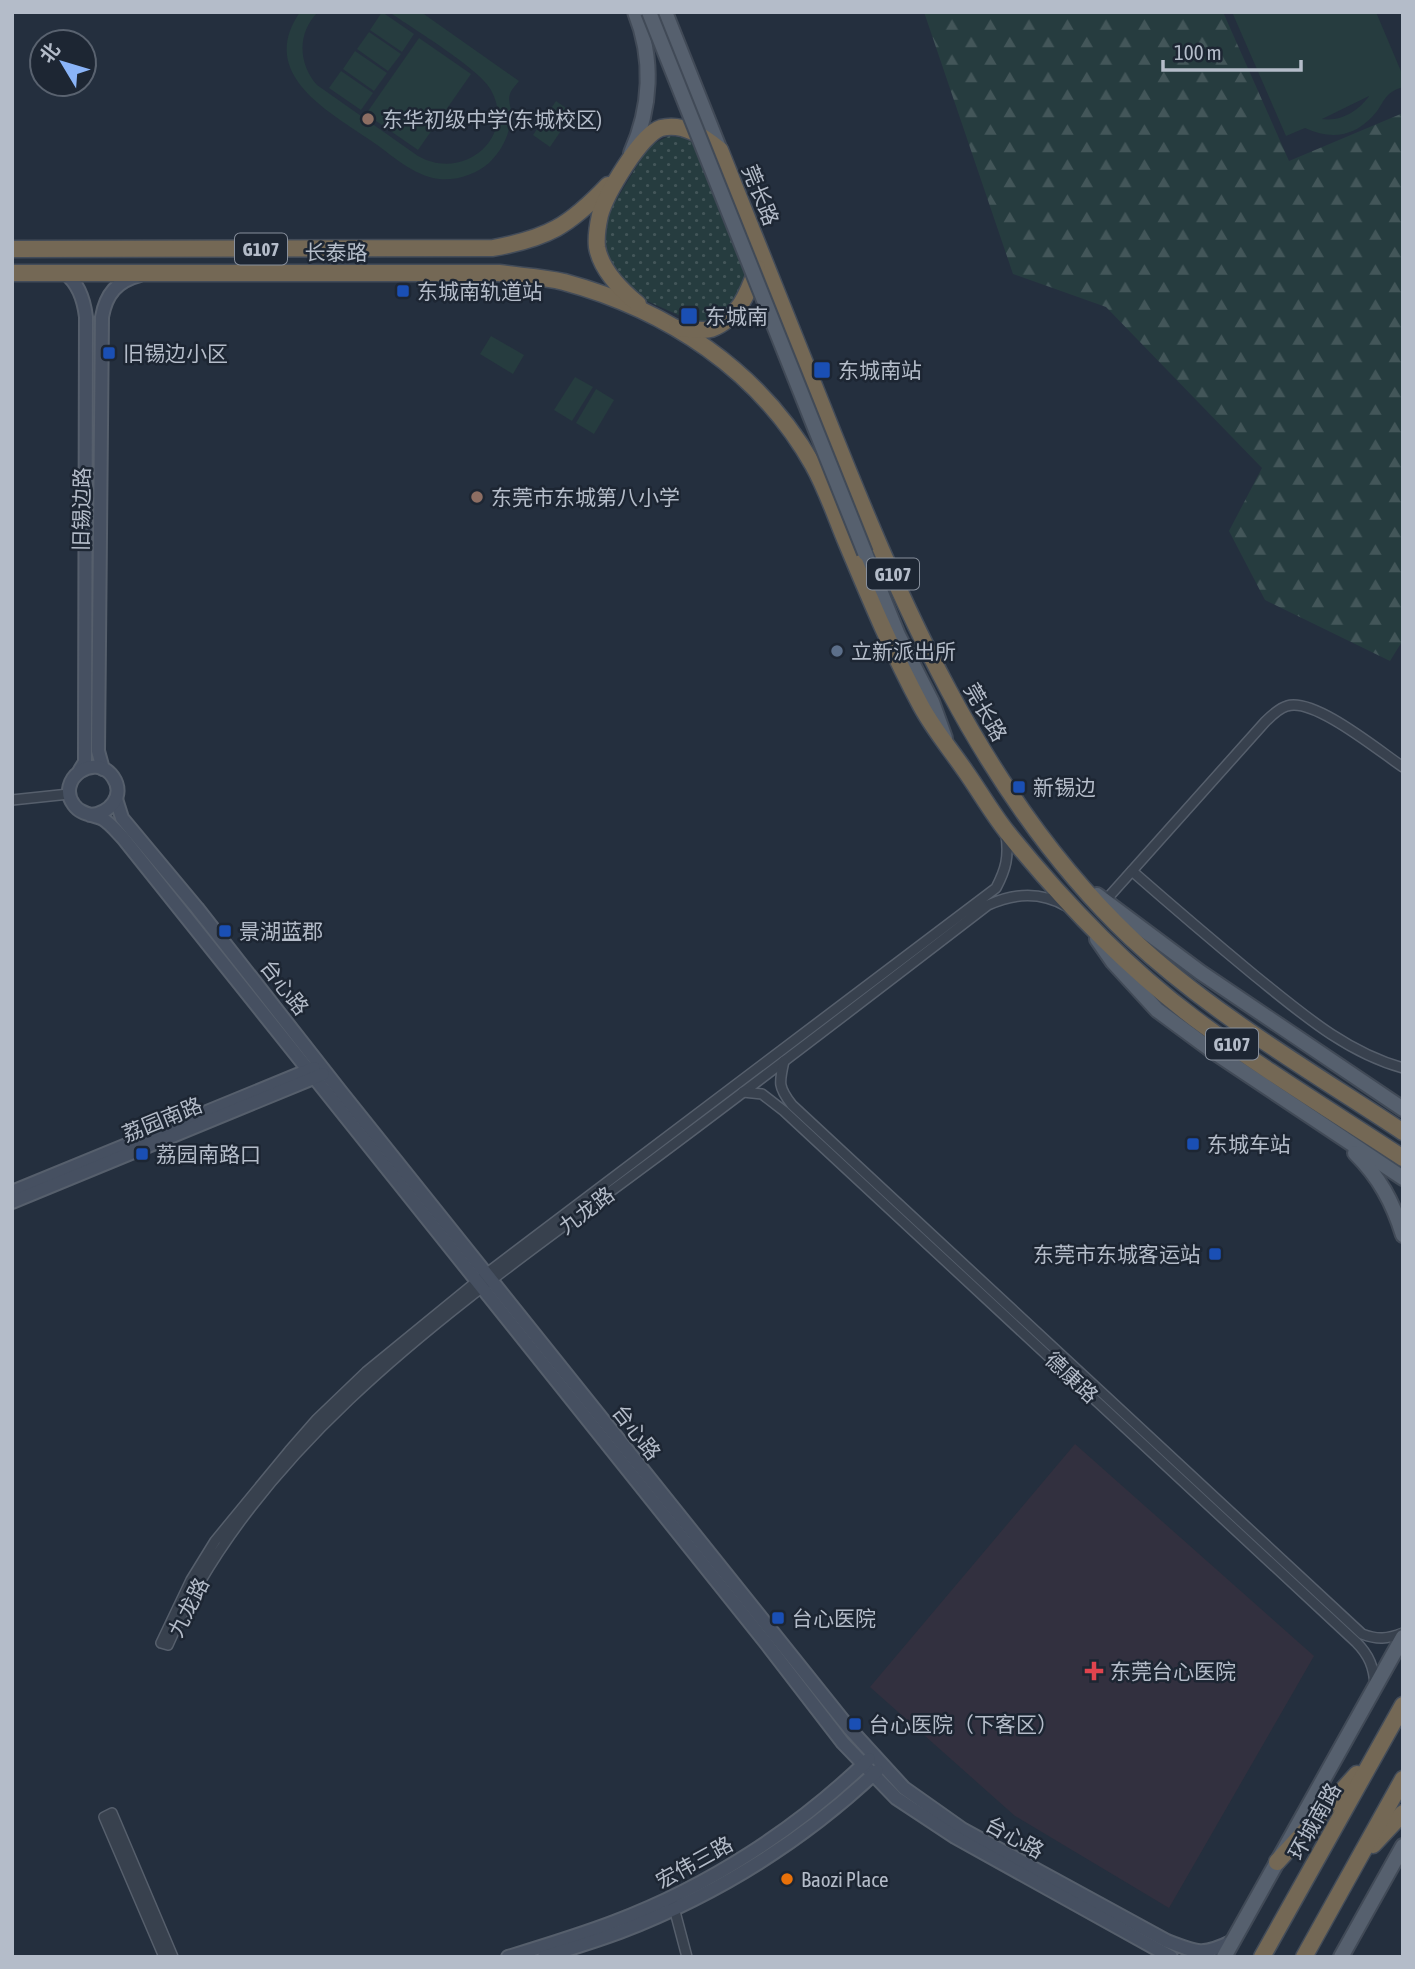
<svg xmlns="http://www.w3.org/2000/svg" width="1415" height="1969" font-family="'Asap Condensed','Noto Sans SC',sans-serif">
	<defs>
		<pattern id="grass-dots" width="8" height="8" patternUnits="userSpaceOnUse" patternTransform="scale(1.75)"><rect width="8" height="8" fill="#263c3f"/><path d="M2 2h.1M6 6h.1" fill="none" stroke="#435659" stroke-width="1.8" stroke-linecap="round"/></pattern>
		<pattern id="forest-firs" width="22" height="20" patternUnits="userSpaceOnUse" patternTransform="scale(1.75)"><rect width="22" height="20" fill="#263c3f"/><path d="M5 1l3.5 6h-7zM16 11l3.5 6h-7z" fill="#435659"/></pattern>
	</defs>
	<rect width="100%" height="100%" fill="#242f3e"/>
	<!-- medical -->
	<path fill="#32303f" d="M 1075,1444 L 1314,1656 L 1169,1908 L 1015,1816 L 870,1687 Z"/>
	<!-- grass -->
	<path fill="url(#grass-dots)" d="M 669,136 L 685,138 L 706,145 L 719,161 L 753,240 L 754,260 L 735,303 L 719,319 L 703,326 L 647,301 L 626,288 L 609,265 L 605,237 L 606,217 L 649,146 Z"/>
	<!-- forest -->
	<path fill="url(#forest-firs)" d="M 924,12 L 1223,12 L 1289,161 L 1403,113 L 1403,640 L 1390,661 L 1265,600 L 1229,531 L 1262,468 L 1106,307 L 1013,274 Z"/>
	<!-- pitch -->
	<g fill="#263c3f" fill-rule="evenodd">
		<path d="M 300,12 L 318,12 C 297,33 298,63 317,85 L 418,156 C 463,182 517,138 491,90 C 480,69 412,28 389,12 L 421,12 L 519,81 C 516,85 511,90 510,94 C 508,98 510,105 511,110 C 512,129 504,149 489,163 C 476,174 457,181 439,179 C 413,176 391,154 370,140 C 328,111 257,74 300,12 Z"/>
		<path d="M 382,12 L 414,34 L 402,52 L 370,30 Z"/>
		<path d="M 1232,12 L 1376,12 L 1403,76 L 1403,87 C 1382,93 1385,104 1372,117 C 1352,138 1329,139 1305,128 L 1286,136 ZM 1369,96 C 1359,111 1340,122 1322,119 Z"/>
		<path d="M 369,32 L 401,54 L 388,71 L 357,49 Z"/>
		<path d="M 419,38 L 471,74 L 418,150 L 366,114 Z"/>
		<path d="M 355,51 L 387,73 L 374,91 L 343,69 Z"/>
		<path d="M 341,71 L 373,93 L 361,110 L 329,88 Z"/>
		<path d="M 556,101 L 573,113 L 550,147 L 533,135 Z"/>
		<path d="M 491,336 L 524,355 L 513,374 L 480,354 Z"/>
		<path d="M 575,377 L 593,387 L 572,421 L 554,410 Z"/>
		<path d="M 596,389 L 614,400 L 594,434 L 576,423 Z"/>
	</g>
	<g fill="none" stroke-linecap="round" stroke-linejoin="round">
		<defs>
			<g id="street">
				<path d="M 12,800 L 69,794"/>
				<path d="M 1006,835 C 1009,857 1006,869 996,888 L 487,1273 L 366,1372 L 317,1419 L 289,1451 L 215,1541 L 191,1580 L 161,1643 L 168,1645 C 258,1436 472,1295 649,1163 C 763,1078 875,992 988,905 C 1014,893 1040,891 1066,906"/>
				<path d="M 1132,871 C 1172,906 1213,941 1254,975 C 1300,1012 1345,1052 1403,1068"/>
				<path d="M 1105,901 L 1265,722 C 1271,716 1279,708 1287,706 C 1314,697 1379,751 1403,767"/>
				<path d="M 784,1061 C 779,1083 778,1087 792,1105 L 1362,1634 C 1378,1640 1387,1639 1403,1633"/>
				<path d="M 743,1092 L 762,1094 L 784,1111 L 1356,1642 C 1369,1655 1374,1667 1375,1686"/>
				<path d="M 673,1904 L 687,1957"/>
				<path d="M 164,1957 L 104,1817 L 112,1813 L 173,1957"/>
			</g>
			<g id="secondary">
				<path d="M 65,273 C 79,284 84,300 86,317 L 85,753 L 85,762 L 80,770"/>
				<path d="M 103,769 L 98,751 L 102,317 C 106,294 117,281 140,275"/>
				<path d="M 116,799 L 122,818 L 197,908 L 341,1092 L 850,1729 L 904,1788 L 962,1829 L 1167,1941 C 1197,1953 1203,1956 1233,1941"/>
				<path d="M 90,815 C 109,814 126,796 113,777 C 95,751 55,780 74,805 C 81,815 93,814 103,819 C 111,824 117,832 123,838 L 766,1643 L 843,1743 L 896,1798 L 955,1837 L 1171,1957"/>
				<path d="M 12,1192 L 314,1068"/>
				<path d="M 12,1202 L 323,1074"/>
				<path d="M 508,1957 C 544,1946 580,1935 614,1922 C 709,1886 797,1829 869,1759"/>
				<path d="M 544,1957 C 569,1949 596,1941 620,1932 C 716,1895 803,1841 877,1771"/>
			</g>
			<g id="primary">
				<path d="M 665,12 L 720,150"/>
				<path d="M 631,153 C 651,108 654,59 635,12"/>
				<path d="M 865,553 L 898,635 L 932,702 L 945,738"/>
				<path d="M 1097,895 L 1200,972 L 1403,1109"/>
				<path d="M 1097,939 L 1113,962 L 1157,1010 L 1214,1052 L 1403,1178"/>
				<path d="M 1355,1153 C 1379,1177 1393,1202 1403,1235"/>
				<path d="M 1224,1957 L 1403,1637"/>
				<path d="M 1341,1957 L 1403,1846"/>
			</g>
			<g id="highway">
				<path d="M 12,249 L 493,248 C 548,238 569,226 608,185"/>
				<path d="M 12,273 L 499,273 C 520,276 543,277 564,282 C 668,310 760,371 813,465 C 827,490 836,518 847,544 C 870,599 893,654 921,706 C 934,730 951,750 966,772 C 980,792 992,813 1007,832 C 1062,900 1124,965 1194,1018 C 1261,1068 1333,1112 1403,1158"/>
				<path d="M 638,304 C 621,290 601,270 597,247 C 596,238 598,224 600,215 C 606,194 641,134 661,128 C 683,122 704,137 720,150 C 755,236 789,322 823,408 C 898,597 981,796 1131,938 C 1212,1014 1311,1071 1403,1132"/>
				<path d="M 677,328 C 687,328 702,332 711,329 C 738,319 748,293 757,268"/>
				<path d="M 1373,1845 L 1403,1813"/>
				<path d="M 1277,1862 L 1357,1774"/>
				<path d="M 1262,1957 L 1403,1705"/>
				<path d="M 1304,1957 L 1403,1779"/>
			</g>
		</defs>
		<!-- street casing -->
		<use href="#street" stroke="#565f6c" stroke-width="12"/>
		<!-- secondary casing -->
		<use href="#secondary" stroke="#565f6c" stroke-width="16"/>
		<!-- primary casing -->
		<use href="#primary" stroke="#414a57" stroke-width="18"/>
		<!-- highway casing -->
		<use href="#highway" stroke="#434c59" stroke-width="19"/>
		<!-- street -->
		<use href="#street" stroke="#38414e" stroke-width="9"/>
		<!-- secondary -->
		<use href="#secondary" stroke="#465061" stroke-width="12"/>
		<!-- primary -->
		<use href="#primary" stroke="#56606e" stroke-width="14"/>
		<!-- highway -->
		<use href="#highway" stroke="#746855" stroke-width="16"/>
		<defs>
			<path id="primary-bridge" d="M 649,12 L 865,553"/>
		</defs>
		<!-- primary-bridge casing -->
		<use href="#primary-bridge" stroke="#414a57" stroke-width="18" stroke-linecap="butt"/>
		<!-- primary-bridge -->
		<use href="#primary-bridge" stroke="#56606e" stroke-width="14"/>
	</g>
	<!-- markers -->
	<g fill="#8d6e63" stroke="#1d2633" stroke-width="2.5">
		<circle cx="368" cy="119" r="7"/>
		<circle cx="477" cy="497" r="7"/>
	</g>
	<g fill="#1a4fb4" stroke="#1d2633" stroke-width="2.5">
		<rect x="396" y="284" width="14" height="14" rx="3.5"/>
		<rect x="680" y="307" width="18" height="18" rx="3.5"/>
		<rect x="102" y="346" width="14" height="14" rx="3.5"/>
		<rect x="813" y="361" width="18" height="18" rx="3.5"/>
		<rect x="1012" y="780" width="14" height="14" rx="3.5"/>
		<rect x="218" y="924" width="14" height="14" rx="3.5"/>
		<rect x="1186" y="1137" width="14" height="14" rx="3.5"/>
		<rect x="135" y="1147" width="14" height="14" rx="3.5"/>
		<rect x="1208" y="1247" width="14" height="14" rx="3.5"/>
		<rect x="771" y="1611" width="14" height="14" rx="3.5"/>
		<rect x="848" y="1717" width="14" height="14" rx="3.5"/>
	</g>
	<circle fill="#5c6f8a" stroke="#1d2633" stroke-width="2.5" cx="837" cy="651" r="7"/>
	<path fill="#e0444e" stroke="#1d2633" stroke-width="2.5" d="M1090.5 1660.5h7v7h7v7h-7v7h-7v-7h-7v-7h7z"/>
	<circle fill="#e8710a" stroke="#1d2633" stroke-width="2.5" cx="787" cy="1879" r="7"/>
	<g text-anchor="middle" dominant-baseline="central" stroke-width="5" stroke-linejoin="round" paint-order="stroke">
		<!-- shield labels -->
		<g fill="#1d2633" stroke="#878f9c" stroke-width="2">
			<rect x="235" y="233.5" width="52" height="31" rx="5"/>
			<rect x="867" y="558.5" width="52" height="31" rx="5"/>
			<rect x="1206" y="1028.5" width="52" height="31" rx="5"/>
		</g>
		<g font-size="19" font-weight="bold" fill="#b4bcc9">
			<text x="261" y="249">G107</text>
			<text x="893" y="574">G107</text>
			<text x="1232" y="1044">G107</text>
		</g>
		<!-- poi labels -->
		<g font-size="21" fill="#b4bcc9" stroke="#1d2633" text-anchor="start">
			<text x="382" y="119">东华初级中学(东城校区)</text>
			<text x="417" y="291">东城南轨道站</text>
			<text x="705" y="316">东城南</text>
			<text x="123" y="353">旧锡边小区</text>
			<text x="838" y="370">东城南站</text>
			<text x="491" y="497">东莞市东城第八小学</text>
			<text x="851" y="651">立新派出所</text>
			<text x="1033" y="787">新锡边</text>
			<text x="239" y="931">景湖蓝郡</text>
			<text x="1207" y="1144">东城车站</text>
			<text x="156" y="1154">荔园南路口</text>
			<text x="1201" y="1254" text-anchor="end">东莞市东城客运站</text>
			<text x="792" y="1618">台心医院</text>
			<text x="1110" y="1671">东莞台心医院</text>
			<text x="869" y="1724">台心医院（下客区）</text>
			<text x="801" y="1879">Baozi Place</text>
		</g>
		<!-- street labels -->
		<g font-size="21" fill="#b4bcc9" stroke="#1d2633">
			<text transform="translate(761 195) rotate(68)">莞长路</text>
			<text x="336" y="252">长泰路</text>
			<text transform="translate(81 509) rotate(-89)">旧锡边路</text>
			<text transform="translate(986 712) rotate(60)">莞长路</text>
			<text transform="translate(285 987) rotate(52)">台心路</text>
			<text transform="translate(162 1119) rotate(-22)">荔园南路</text>
			<text transform="translate(586 1210) rotate(-37)">九龙路</text>
			<text transform="translate(1072 1377) rotate(43)">德康路</text>
			<text transform="translate(637 1432) rotate(52)">台心路</text>
			<text transform="translate(188 1607) rotate(-63)">九龙路</text>
			<text transform="translate(1314 1821) rotate(-61)">环城南路</text>
			<text transform="translate(1015 1837) rotate(29)">台心路</text>
			<text transform="translate(694 1862) rotate(-29)">宏伟三路</text>
		</g>
	</g>
	<!-- border -->
	<rect width="1415" height="1969" fill="none" stroke="#b4bcc9" stroke-width="28"/>
	<!-- north arrow -->
	<g transform="translate(63 63) rotate(308)"><circle r="33" fill="#1d2633" stroke="#59626f" stroke-width="2"/>
	<path d="M0-5L12 26L0 18L-12 26Z" fill="#8ab4f8"/>
	<text y="-10" font-size="19" font-weight="bold" text-anchor="middle" fill="#b4bcc9">北</text>
	</g>
	<!-- scale -->
	<path d="M1163 60v10h138v-10" fill="none" stroke="#b4bcc9" stroke-width="3.5"/>
	<text x="1174" y="60" font-size="21" fill="#b4bcc9" stroke="#1d2633" stroke-width="5" paint-order="stroke">100 m</text>
</svg>
